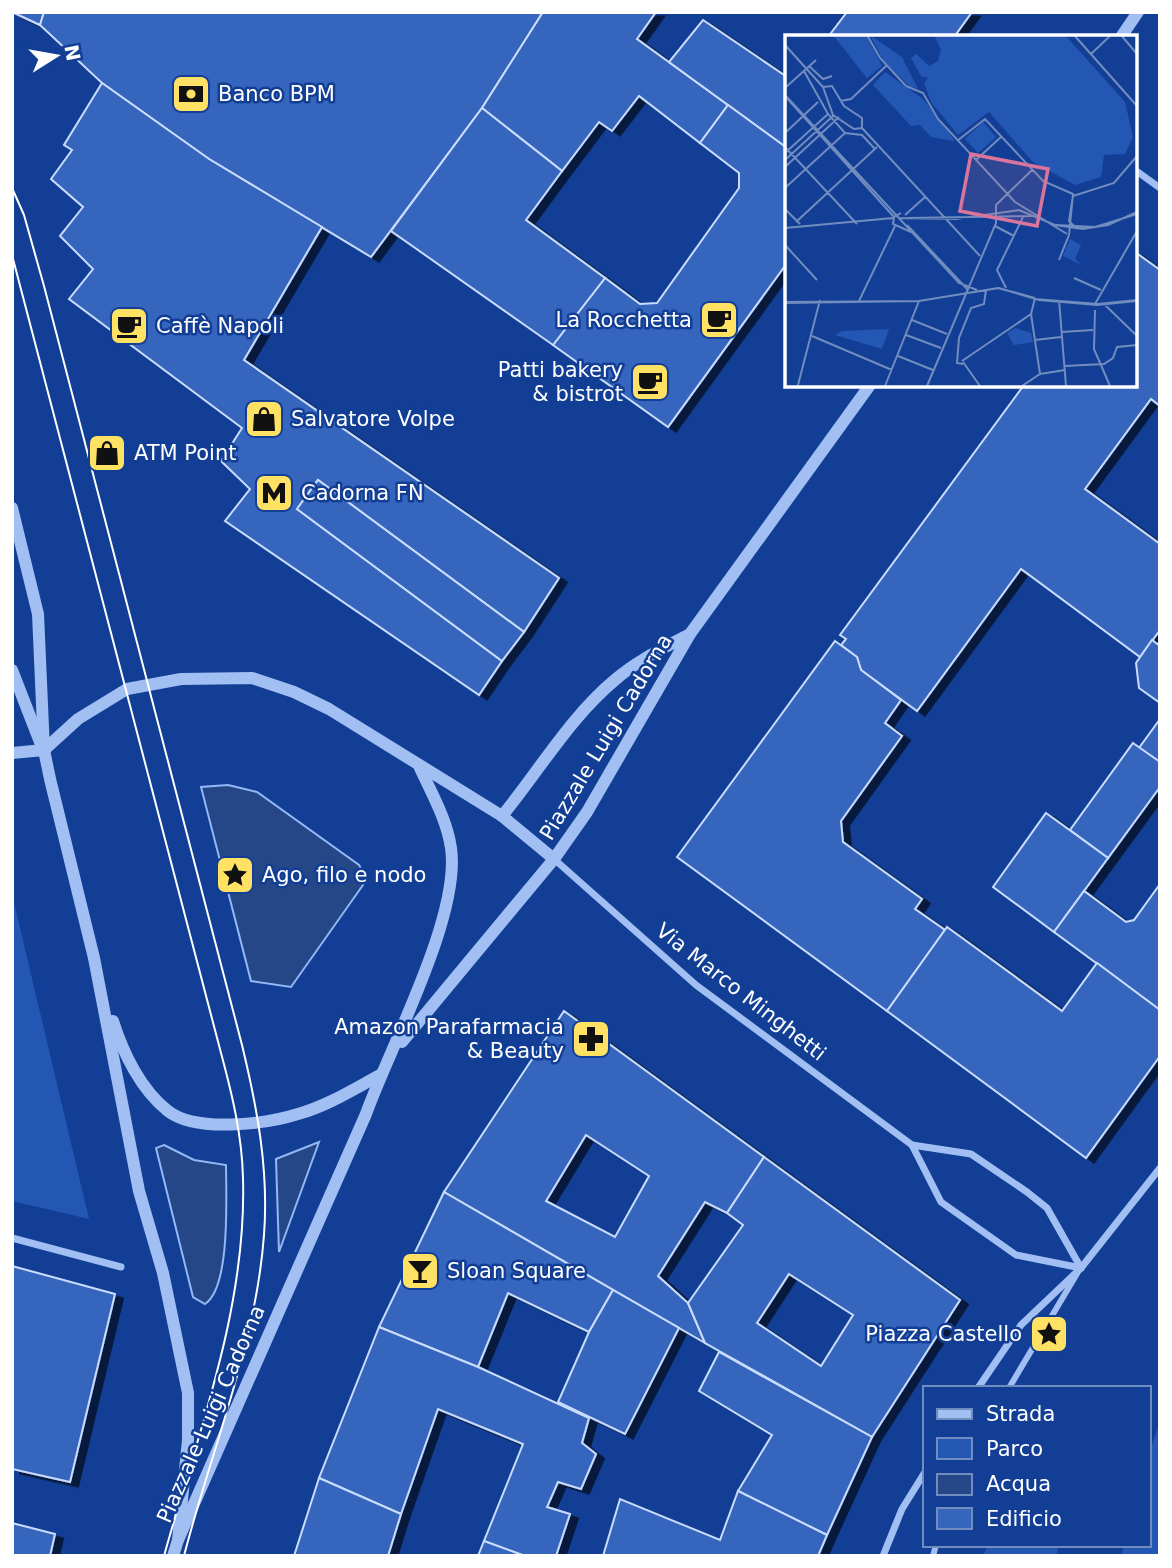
<svg xmlns="http://www.w3.org/2000/svg" width="1172" height="1568" font-family="'DejaVu Sans',sans-serif">
	<defs>
		<filter id="shadow"><feDropShadow dx="8" dy="4.5" stdDeviation="0" flood-color="#0009"/></filter>
	</defs>
	<rect width="100%" height="100%" fill="#123f95"/>
	<!-- green -->
	<g fill="#2457b4">
		<path d="M 12,894 L 89,1219 L 12,1201 Z"/>
		<path d="M 1160,1421 L 1160,1556 L 1121,1556 L 1124,1545 L 1149,1545 L 1149,1454 Z"/>
		<path d="M 988,1545 L 1059,1545 L 1056,1556 L 983,1556 Z"/>
	</g>
	<!-- water -->
	<g fill="#254687" stroke="#93b8f6" stroke-width="2">
		<path d="M 228,785 L 257,792 L 359,865 L 364,874 L 363,885 L 291,987 L 251,981 L 201,787 Z"/>
		<path d="M 319,1142 L 279,1252 L 276,1159 Z"/>
		<path d="M 164,1145 L 194,1160 L 226,1165 C 226,1195 231,1287 205,1304 L 193,1297 L 156,1148 Z"/>
	</g>
	<!-- building -->
	<g fill="#3665bc" stroke="#c9dcfd" stroke-width="2" fill-rule="evenodd" filter="url(#shadow)">
		<path d="M 12,12 L 44,12 L 40,25 Z"/>
		<path d="M 44,12 L 543,12 L 482,108 L 371,257 L 209,159 L 102,83 L 40,25 Z"/>
		<path d="M 543,12 L 656,12 L 637,39 L 728,105 L 700,143 L 639,96 L 612,131 L 599,122 L 562,171 L 482,108 Z"/>
		<path d="M 847,12 L 972,12 L 954,37 L 828,37 Z"/>
		<path d="M 703,20 L 787,77 L 787,148 L 669,62 Z"/>
		<path d="M 102,83 L 209,159 L 322,227 L 244,360 L 559,578 L 524,632 L 318,480 L 297,509 L 502,661 L 479,695 L 225,521 L 250,489 L 221,461 L 242,428 L 69,299 L 93,269 L 60,236 L 83,207 L 51,179 L 72,150 L 64,145 Z"/>
		<path d="M 728,105 L 787,148 L 787,263 L 668,427 L 553,345 L 605,278 L 640,304 L 657,303 L 739,188 L 739,173 L 700,143 Z"/>
		<path d="M 482,108 L 562,171 L 526,220 L 605,278 L 553,345 L 391,231 Z"/>
		<path d="M 1135,252 L 1160,270 L 1160,406 L 1151,399 L 1085,489 L 1160,544 L 1160,630 L 1140,657 L 1021,569 L 917,711 L 861,670 L 857,657 L 841,645 L 846,639 L 840,635 L 1024,385 L 1135,385 Z"/>
		<path d="M 318,480 L 524,632 L 502,661 L 297,509 Z"/>
		<path d="M 1152,640 L 1160,646 L 1160,703 L 1139,688 L 1136,663 Z"/>
		<path d="M 835,641 L 857,657 L 861,670 L 901,700 L 885,723 L 902,736 L 841,821 L 843,842 L 922,899 L 915,909 L 945,930 L 887,1011 L 677,857 Z"/>
		<path d="M 1160,719 L 1160,762 L 1139,748 Z"/>
		<path d="M 1133,743 L 1160,762 L 1160,787 L 1108,858 L 1070,830 Z"/>
		<path d="M 1046,813 L 1108,858 L 1054,932 L 993,887 Z"/>
		<path d="M 1160,884 L 1160,1010 L 1054,932 L 1084,891 L 1126,922 L 1134,920 Z"/>
		<path d="M 947,927 L 1062,1011 L 1097,963 L 1160,1010 L 1160,1056 L 1086,1158 L 887,1011 Z"/>
		<path d="M 564,1011 L 764,1157 L 727,1213 L 705,1202 L 658,1276 L 688,1303 L 705,1343 L 444,1192 ZM 586,1135 L 649,1176 L 615,1237 L 546,1201 Z"/>
		<path d="M 764,1157 L 960,1300 L 872,1437 L 705,1343 L 688,1303 L 743,1225 L 727,1213 ZM 789,1274 L 853,1315 L 821,1366 L 757,1323 Z"/>
		<path d="M 444,1192 L 613,1290 L 589,1332 L 508,1293 L 478,1367 L 379,1327 Z"/>
		<path d="M 12,1266 L 115,1294 L 70,1482 L 12,1469 Z"/>
		<path d="M 613,1290 L 679,1328 L 625,1434 L 558,1402 L 589,1332 Z"/>
		<path d="M 379,1327 L 478,1367 L 589,1418 L 582,1443 L 596,1454 L 581,1489 L 558,1482 L 547,1507 L 570,1514 L 556,1556 L 525,1556 L 484,1541 L 523,1444 L 438,1409 L 401,1514 L 319,1478 Z"/>
		<path d="M 719,1352 L 872,1437 L 827,1535 L 738,1491 L 772,1435 L 699,1391 Z"/>
		<path d="M 319,1478 L 401,1514 L 388,1556 L 294,1556 Z"/>
		<path d="M 738,1491 L 827,1535 L 818,1556 L 603,1556 L 620,1499 L 720,1540 Z"/>
		<path d="M 12,1523 L 55,1534 L 50,1556 L 12,1556 Z"/>
		<path d="M 484,1541 L 525,1556 L 478,1556 Z"/>
	</g>
	<g fill="none" stroke-linecap="round" stroke-linejoin="round">
		<!-- pedestrian -->
		<g stroke="#a1bff3" stroke-width="6">
			<path d="M 1009,1388 L 1078,1272"/>
			<path d="M 933,1556 L 936,1545"/>
		</g>
		<!-- minor -->
		<g stroke="#a1bff3" stroke-width="7">
			<path d="M 1135,170 L 1160,188"/>
			<path d="M 554,859 L 696,985 L 912,1145 L 941,1202 L 1016,1255 L 1081,1268"/>
			<path d="M 912,1145 L 971,1154 L 1027,1192 L 1047,1208 L 1081,1268"/>
			<path d="M 12,1238 L 121,1267"/>
			<path d="M 978,1388 L 1021,1325 L 1081,1268 L 1160,1168"/>
			<path d="M 883,1556 L 902,1509 L 925,1472"/>
		</g>
		<!-- tertiary -->
		<g stroke="#a1bff3" stroke-width="12">
			<path d="M 1121,37 L 1138,12"/>
			<path d="M 12,508 L 38,614 L 44,750 L 50,779 L 94,958 L 139,1191 L 163,1273 L 188,1393 L 188,1440 L 178,1540"/>
			<path d="M 12,670 L 40,742"/>
			<path d="M 12,753 L 44,750 L 78,719 L 127,689 L 181,679 L 252,678 L 294,692 L 329,709 L 502,816 L 554,859"/>
			<path d="M 502,816 C 539,771 570,717 616,679 C 638,660 664,648 690,634"/>
			<path d="M 113,1021 C 123,1053 141,1090 168,1111 C 196,1133 266,1124 298,1114 C 327,1106 354,1089 380,1075"/>
			<path d="M 402,1042 L 554,859 L 587,812 L 690,634 L 870,385"/>
			<path d="M 173,1556 L 178,1540 L 366,1114 C 390,1047 461,916 451,848 C 447,820 432,794 420,768"/>
		</g>
		<!-- tram -->
		<g stroke="#fff" stroke-width="2">
			<path d="M 12,188 L 24,215 L 44,286 L 242,1045 C 257,1107 269,1170 264,1235 C 256,1345 211,1450 184,1556"/>
			<path d="M 12,255 L 221,1053 C 232,1094 242,1135 243,1178 C 247,1307 198,1433 164,1556"/>
		</g>
	</g>
	<!-- icons -->
	<defs>
		<symbol id="bank-square" viewBox="-11 -11 22 22"><rect x="-9" y="-9" width="18" height="18" rx="4" fill="#ffe163" stroke="#123f95"/><path d="M-6-4H6V4H-6ZM0-2.3a2.3 2.3 0 1 0 0 4.6a2.3 2.3 0 1 0 0-4.6Z" fill="#111"/></symbol>
		<symbol id="cafe-square" viewBox="-11 -11 22 22"><rect x="-9" y="-9" width="18" height="18" rx="4" fill="#ffe163" stroke="#123f95"/><path d="M-5.5-4.5H6V0H3Q3 3.5 0 3.5H-2.5Q-5.5 3.5-5.5 0ZM3-3.2v2h1.7v-2ZM-6 4.5H4V6H-6Z" fill="#111"/></symbol>
		<symbol id="shop-square" viewBox="-11 -11 22 22"><rect x="-9" y="-9" width="18" height="18" rx="4" fill="#ffe163" stroke="#123f95"/><path d="M-5-2.5h2.3a2.7 3.5 0 0 1 5.4 0H5L5.5 6h-11ZM-1.5-2.5h3a1.5 2.3 0 0 0-3 0Z" fill="#111"/></symbol>
		<symbol id="metro-square" viewBox="-11 -11 22 22"><rect x="-9" y="-9" width="18" height="18" rx="4" fill="#ffe163" stroke="#123f95"/><path d="M-5.5 5V-5H-3L0 0L3-5H5.5V5H3V-.5L0 4L-3-.5V5Z" fill="#111"/></symbol>
		<symbol id="sight-square" viewBox="-11 -11 22 22"><rect x="-9" y="-9" width="18" height="18" rx="4" fill="#ffe163" stroke="#123f95"/><path d="M0-6L1.8-2.2L6-1.7L2.9 1.2L3.7 5.4L0 3.3L-3.7 5.4L-2.9 1.2L-6-1.7L-1.8-2.2Z" fill="#111"/></symbol>
		<symbol id="pharmacy-square" viewBox="-11 -11 22 22"><rect x="-9" y="-9" width="18" height="18" rx="4" fill="#ffe163" stroke="#123f95"/><path d="M-2-6h4v4h4v4h-4v4h-4v-4h-4v-4h4Z" fill="#111"/></symbol>
		<symbol id="bar-square" viewBox="-11 -11 22 22"><rect x="-9" y="-9" width="18" height="18" rx="4" fill="#ffe163" stroke="#123f95"/><path d="M-6-5H6L.8 .8V4.5H3.5V6h-7V4.5H-.8V.8Z" fill="#111"/></symbol>
	</defs>
	<g fill-rule="evenodd">
		<use href="#bank-square" x="169" y="72" width="44" height="44"/>
		<use href="#cafe-square" x="697" y="298" width="44" height="44"/>
		<use href="#cafe-square" x="107" y="304" width="44" height="44"/>
		<use href="#cafe-square" x="628" y="360" width="44" height="44"/>
		<use href="#shop-square" x="242" y="397" width="44" height="44"/>
		<use href="#shop-square" x="85" y="431" width="44" height="44"/>
		<use href="#metro-square" x="252" y="471" width="44" height="44"/>
		<use href="#sight-square" x="213" y="853" width="44" height="44"/>
		<use href="#pharmacy-square" x="569" y="1017" width="44" height="44"/>
		<use href="#bar-square" x="398" y="1249" width="44" height="44"/>
		<use href="#sight-square" x="1027" y="1312" width="44" height="44"/>
	</g>
	<g text-anchor="middle" dominant-baseline="central" stroke-width="5" stroke-linejoin="round" paint-order="stroke">
		<!-- poi labels -->
		<g font-size="21" fill="#fff" stroke="#123f95" text-anchor="start">
			<text x="218" y="94">Banco BPM</text>
			<text x="692" y="320" text-anchor="end">La Rocchetta</text>
			<text x="156" y="326">Caffè Napoli</text>
			<text x="623" y="370" text-anchor="end">Patti bakery<tspan x="623" dy="24">&amp; bistrot</tspan></text>
			<text x="291" y="419">Salvatore Volpe</text>
			<text x="134" y="453">ATM Point</text>
			<text x="301" y="493">Cadorna FN</text>
			<text x="262" y="875">Ago, filo e nodo</text>
			<text x="564" y="1027" text-anchor="end">Amazon Parafarmacia<tspan x="564" dy="24">&amp; Beauty</tspan></text>
			<text x="447" y="1271">Sloan Square</text>
			<text x="1022" y="1334" text-anchor="end">Piazza Castello</text>
		</g>
		<!-- street labels -->
		<g font-size="21" fill="#fff" stroke="#123f95">
			<text transform="translate(606 737) rotate(-59)">Piazzale Luigi Cadorna</text>
			<text transform="translate(741 992) rotate(38)">Via Marco Minghetti</text>
			<text transform="translate(211 1414) rotate(-66)">Piazzale Luigi Cadorna</text>
		</g>
	</g>
	<!-- overview -->
	<g transform="translate(785 35)">
		<rect width="352" height="352" fill="#123f95"/>
		<path d="M 48,0 L 81,0 L 97,31 L 82,43 ZM 85,0 L 117,22 L 133,54 L 124,51 L 98,25 ZM 149,0 L 280,0 L 340,67 L 348,102 L 340,119 L 319,120 L 316,142 L 290,150 L 248,127 L 204,77 L 173,100 L 146,67 L 139,48 L 143,43 L 136,41 L 126,23 L 131,19 L 144,31 L 153,26 L 156,15 ZM 100,37 L 138,64 L 170,106 L 146,102 L 135,90 L 126,91 L 88,50 ZM 198,87 L 211,102 L 193,118 L 180,104 ZM 285,204 L 296,210 L 290,224 L 297,230 L 278,221 ZM 230,293 L 246,298 L 248,307 L 229,310 L 222,298 ZM 104,294 L 97,314 L 50,300 L 57,296 Z" fill="#2457b4"/>
		<path fill="none" stroke="#718cbf" stroke-width="2" d="M 82,0 L 95,23 L 121,51M 289,0 L 352,71M 336,0 L 352,19M 0,10 L 38,52M 306,19 L 326,0M 24,31 L 38,44 L 47,41M 19,36 L 43,79 L 60,98 L 77,100 L 90,114M 121,51 L 138,58 L 153,84 L 230,167 L 282,199M 38,52 L 48,80 L 69,94 L 77,93M 38,52 L 47,51 L 59,71 L 77,83 L 77,93M 0,53 L 31,25M 0,60 L 174,248 L 192,255M 0,61 L 109,182M 55,66 L 66,64 L 101,31M 77,93 L 195,221M 0,98 L 33,67M 172,106 L 200,84 L 258,146 L 288,159 L 284,200 L 274,225M 0,112 L 72,189M 0,118 L 43,79M 0,125 L 48,81M 191,125 L 217,101M 0,132 L 54,82M 0,153 L 60,98M 0,174 L 15,189M 116,178 L 109,182 L 108,189 L 126,197M 120,180 L 140,162M 114,183 L 171,184 L 234,175 L 270,190 L 298,194 L 323,190 L 352,177M 123,183 L 248,181M 11,187 L 92,112M 122,190 L 183,255M 271,190 L 310,192 L 352,179M 210,191 L 229,201M 0,193 L 108,183M 292,194 L 284,186 L 288,161 L 329,148 L 352,121M 0,210 L 32,245M 289,243 L 316,255M 221,253 L 212,235 L 238,182M 250,263 L 246,279 L 255,339M 249,264 L 313,269 L 352,265M 274,265 L 281,351M 74,266 L 110,191M 0,267 L 134,266 L 213,253 L 250,263M 0,268 L 134,266 L 214,253 L 254,265 L 312,270 L 352,266M 310,269 L 352,196M 319,269 L 351,300M 310,275 L 309,314 L 325,351M 127,285 L 162,299M 276,297 L 308,295M 121,300 L 156,313M 27,301 L 107,335M 250,305 L 276,302M 113,321 L 148,335M 177,326 L 246,279M 178,327 L 195,351M 178,329 L 172,328 L 174,303 L 186,273 L 199,269 L 201,255M 280,331 L 319,329 L 328,323 L 332,312 L 352,310M 13,350 L 35,265M 100,351 L 134,266M 142,351 L 211,188 L 211,170 L 247,135M 237,351 L 255,339 L 280,335"/>
		<path fill="#da749d" fill-opacity="0.15" stroke="#da749d" stroke-width="3.5" d="M 186,119 L 263,134 L 252,191 L 175,176 Z"/>
		<rect width="352" height="352" fill="none" stroke="#fff" stroke-width="3.5"/>
	</g>
	<!-- border -->
	<rect width="1172" height="1568" fill="none" stroke="#ffffff" stroke-width="28"/>
	<!-- legend -->
	<rect x="923" y="1386" width="228" height="161" fill="#123f95" stroke="#718cbf" stroke-width="2"/>
	<rect x="937" y="1409" width="35" height="10" fill="#a1bff3" stroke="#718cbf" stroke-width="2"/>
	<text x="986" y="1421" font-size="21" fill="#ffffff">Strada</text>
	<rect x="937" y="1438" width="35" height="21" fill="#2457b4" stroke="#718cbf" stroke-width="2"/>
	<text x="986" y="1456" font-size="21" fill="#ffffff">Parco</text>
	<rect x="937" y="1474" width="35" height="21" fill="#254687" stroke="#718cbf" stroke-width="2"/>
	<text x="986" y="1491" font-size="21" fill="#ffffff">Acqua</text>
	<rect x="937" y="1508" width="35" height="21" fill="#3665bc" stroke="#718cbf" stroke-width="2"/>
	<text x="986" y="1526" font-size="21" fill="#ffffff">Edificio</text>
	<!-- north arrow -->
	<g transform="translate(56 56) rotate(79)" stroke="#123f95" stroke-width="5" paint-order="stroke">
	<path d="M0-5L12 26L0 18L-12 26Z" fill="#ffffff"/>
	<text y="-10" font-size="19" font-weight="bold" text-anchor="middle" fill="#ffffff">N</text>
	</g>
</svg>
